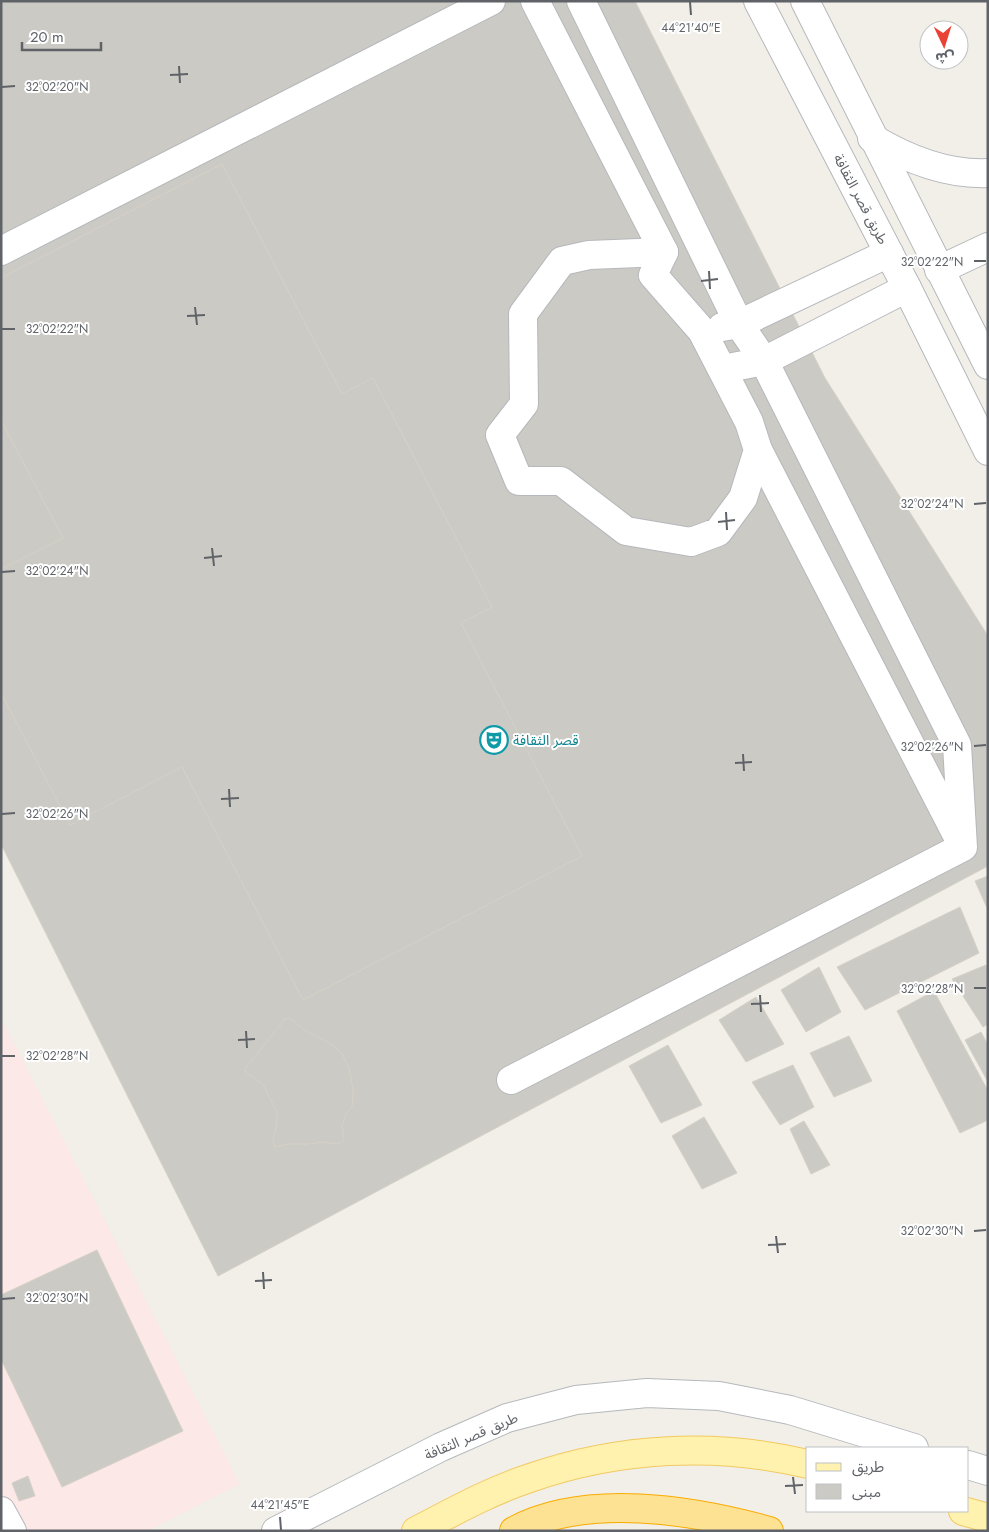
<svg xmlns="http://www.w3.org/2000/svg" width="989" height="1532" font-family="Jost,'Noto Sans Arabic',sans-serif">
	<rect width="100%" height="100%" fill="#f1efe8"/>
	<!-- medical -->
	<path fill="#fce8e6" d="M 1,1018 L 240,1484 L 147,1531 L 1,1531 Z"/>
	<!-- building -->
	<g fill="#cccac5" stroke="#d6d1c6">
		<path d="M 1,1 L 635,1 L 825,378 L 988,636 L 988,866 L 218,1276 L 1,844 Z"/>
		<path d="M 222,164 L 342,394 L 373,378 L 492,607 L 461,623 L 582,856 L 303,1000 L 182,767 L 70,825 L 1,693 L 1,569 L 63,538 L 1,420 L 1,278 Z"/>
		<path d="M 988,876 L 988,910 L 975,881 Z"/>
		<path d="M 960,907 L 979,953 L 865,1010 L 837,967 Z"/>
		<path d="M 986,965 L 988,968 L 988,1024 L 983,1027 L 952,979 Z"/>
		<path d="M 819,967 L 841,1012 L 806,1032 L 781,990 Z"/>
		<path d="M 934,991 L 988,1091 L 988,1120 L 960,1133 L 897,1011 Z"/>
		<path d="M 756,997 L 784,1044 L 746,1062 L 719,1020 Z"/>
		<path d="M 286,1018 L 293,1020 L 304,1030 L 333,1045 L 342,1054 L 348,1066 L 351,1077 L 353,1092 L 352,1107 L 346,1114 L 342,1125 L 344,1141 L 336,1144 L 324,1142 L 307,1144 L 288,1144 L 275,1147 L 273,1139 L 276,1128 L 277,1113 L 264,1086 L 244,1070 Z"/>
		<path d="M 981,1032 L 988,1045 L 988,1082 L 965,1040 Z"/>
		<path d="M 849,1036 L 872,1081 L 834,1097 L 810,1053 Z"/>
		<path d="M 668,1045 L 702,1105 L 661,1123 L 629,1066 Z"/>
		<path d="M 793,1065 L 814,1107 L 780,1125 L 752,1082 Z"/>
		<path d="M 704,1117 L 737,1173 L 702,1189 L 672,1136 Z"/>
		<path d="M 804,1121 L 830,1165 L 811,1174 L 790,1129 Z"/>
		<path d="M 97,1250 L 183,1431 L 62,1487 L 1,1359 L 1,1295 Z"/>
		<path d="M 28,1476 L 35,1496 L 19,1501 L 12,1483 Z"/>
	</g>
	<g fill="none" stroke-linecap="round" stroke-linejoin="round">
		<defs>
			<g id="minor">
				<path d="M 535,1 L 664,252"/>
				<path d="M 758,1 L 907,288 L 988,451"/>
				<path d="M 805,1 L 988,365"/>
				<path d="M 872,138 C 907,159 946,175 988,173"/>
				<path d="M 1,251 L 491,1"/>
				<path d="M 664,252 L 653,275 L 702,331 L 749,422 L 758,450 L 743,498 L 718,532 L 691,542 L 626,531 L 561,481 L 519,481 L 500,435 L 524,404 L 523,314 L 562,261 L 589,255 Z"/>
				<path d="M 939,270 L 988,247"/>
				<path d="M 722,327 L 739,324 L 889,253"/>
				<path d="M 723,369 L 764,361 L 907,288"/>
				<path d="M 758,450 L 958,837"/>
				<path d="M 511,1080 L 963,847 L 957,745 L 764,361 L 739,324 L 581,1"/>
				<path d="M 968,1465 L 988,1471"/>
				<path d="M 1,1511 L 12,1531"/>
				<path d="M 276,1531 L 441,1447 L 507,1418 L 576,1400 L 647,1393 L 719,1396 L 790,1410 L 914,1448"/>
			</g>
			<g id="major">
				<path d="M 963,1511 L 988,1518"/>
				<path d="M 416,1531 C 453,1512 490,1491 530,1478 C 619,1447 716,1442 808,1464"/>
			</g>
			<path id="highway" d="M 514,1531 C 585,1492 694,1510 769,1531"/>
		</defs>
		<!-- minor casing -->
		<use href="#minor" stroke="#b5b8bc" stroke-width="30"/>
		<!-- major casing -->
		<use href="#major" stroke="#f2c960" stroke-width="30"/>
		<!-- highway casing -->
		<use href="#highway" stroke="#f9ab00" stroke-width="30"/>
		<!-- minor -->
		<use href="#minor" stroke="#fff" stroke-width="28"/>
		<!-- major -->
		<use href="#major" stroke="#fff2af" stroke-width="28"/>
		<!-- highway -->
		<use href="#highway" stroke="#fde293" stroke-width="28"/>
	</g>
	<!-- ticks -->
	<path fill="none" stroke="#5f6368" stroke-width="2" d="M 690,2 L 691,15M 179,66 L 180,83M 170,75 L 188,74M 2,87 L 15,86M 974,261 L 986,261M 709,271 L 710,289M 701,281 L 718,279M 195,307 L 197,325M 187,316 L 205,315M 2,329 L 15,329M 974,504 L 986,503M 726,512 L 727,530M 718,522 L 735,520M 212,548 L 214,566M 204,558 L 222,556M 2,572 L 15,571M 974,746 L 986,745M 743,754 L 744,771M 735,763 L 752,762M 229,789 L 230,807M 221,799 L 239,798M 2,814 L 15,813M 974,988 L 986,988M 760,995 L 761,1012M 751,1004 L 769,1003M 246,1031 L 247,1048M 238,1040 L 255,1039M 2,1056 L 15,1056M 974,1231 L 986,1230M 776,1236 L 778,1253M 768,1245 L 786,1244M 263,1272 L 264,1289M 255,1281 L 272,1280M 2,1299 L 15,1298M 793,1477 L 795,1494M 785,1486 L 803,1485M 280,1517 L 281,1530"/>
	<!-- icons -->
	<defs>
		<symbol id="theatre-ring" viewBox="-11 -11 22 22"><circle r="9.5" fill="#fff" stroke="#0f9aa8" stroke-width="1.5"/><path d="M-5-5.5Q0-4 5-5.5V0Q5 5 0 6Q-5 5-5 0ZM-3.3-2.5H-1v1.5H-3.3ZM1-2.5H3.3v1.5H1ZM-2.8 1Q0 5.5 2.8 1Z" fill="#0f9aa8"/></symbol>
	</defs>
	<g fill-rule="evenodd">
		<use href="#theatre-ring" x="478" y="724" width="32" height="32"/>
	</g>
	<g text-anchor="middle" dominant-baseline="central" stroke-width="4" stroke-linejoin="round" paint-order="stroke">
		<!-- street labels -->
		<g font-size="14" fill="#5f6368" stroke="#fff">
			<text transform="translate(861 199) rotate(62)">طريق قصر الثقافة</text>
			<text transform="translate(471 1436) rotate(-23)">طريق قصر الثقافة</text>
		</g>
		<!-- culture labels -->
		<g font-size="14" fill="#0d838f" stroke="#fff" text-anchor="start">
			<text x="513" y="740">قصر الثقافة</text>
		</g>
	</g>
	<g font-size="12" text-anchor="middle" fill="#5f6368" stroke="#fff" stroke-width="4" stroke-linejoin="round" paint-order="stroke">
		<text x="691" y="32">44°21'40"E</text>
		<text x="57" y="91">32°02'20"N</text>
		<text x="932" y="266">32°02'22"N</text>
		<text x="57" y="333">32°02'22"N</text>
		<text x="932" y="508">32°02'24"N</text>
		<text x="57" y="575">32°02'24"N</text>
		<text x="932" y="751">32°02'26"N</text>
		<text x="57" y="818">32°02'26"N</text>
		<text x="932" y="993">32°02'28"N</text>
		<text x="57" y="1060">32°02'28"N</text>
		<text x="932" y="1235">32°02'30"N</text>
		<text x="57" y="1302">32°02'30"N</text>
		<text x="280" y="1509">44°21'45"E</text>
	</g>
	<!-- border -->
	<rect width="989" height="1532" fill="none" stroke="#5f6368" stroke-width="5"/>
	<!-- legend -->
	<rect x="806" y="1447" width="162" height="65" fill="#ffffff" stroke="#bfc1c3"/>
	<rect x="816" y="1463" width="25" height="8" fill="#fff2af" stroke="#bfc1c3"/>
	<text x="852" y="1472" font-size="15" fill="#5f6368">طريق</text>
	<rect x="816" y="1484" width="25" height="15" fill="#cccac5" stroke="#bfc1c3"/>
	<text x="852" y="1497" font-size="15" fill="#5f6368">مبنى</text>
	<!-- north arrow -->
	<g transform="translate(944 45) rotate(176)"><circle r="24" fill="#ffffff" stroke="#bfc1c3"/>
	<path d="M0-4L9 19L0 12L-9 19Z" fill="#ea4335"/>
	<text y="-8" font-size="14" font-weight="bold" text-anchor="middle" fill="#5f6368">ش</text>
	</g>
	<!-- scale -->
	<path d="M22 42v8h79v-8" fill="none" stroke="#5f6368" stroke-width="2.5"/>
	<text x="30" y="42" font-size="15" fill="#5f6368" stroke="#ffffff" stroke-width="4" paint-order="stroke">20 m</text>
</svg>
